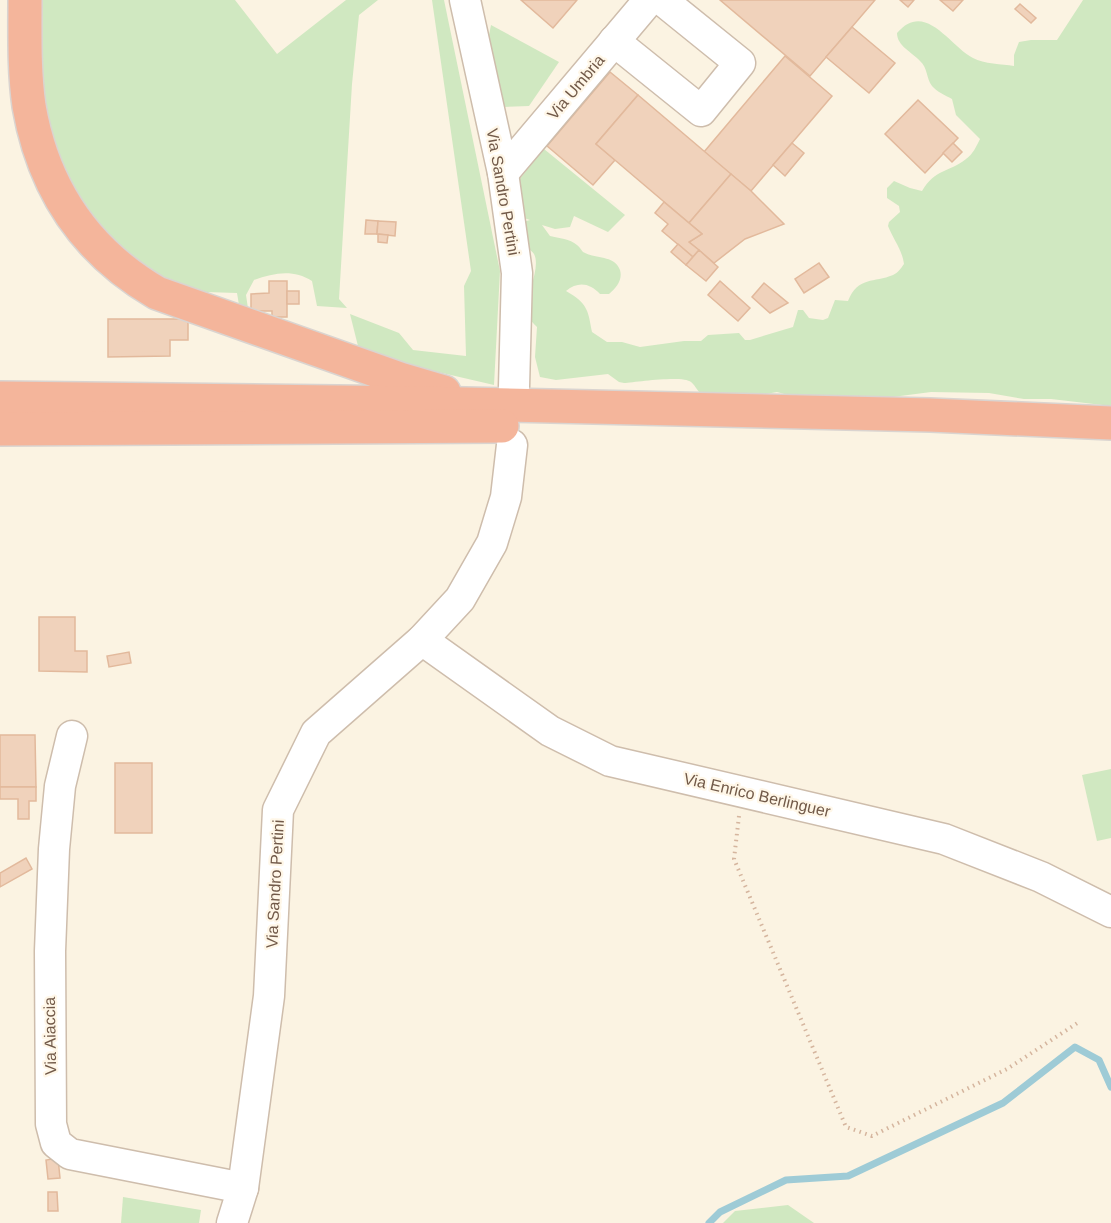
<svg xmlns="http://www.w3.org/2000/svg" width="1111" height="1223" font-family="Arial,sans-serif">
	<rect width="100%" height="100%" fill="#fbf3e2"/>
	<!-- green -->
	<g fill="#d0e8c1">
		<path d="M 43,0 L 235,0 L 277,54 L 346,0 L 378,0 L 359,15 L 352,84 L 339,299 L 347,308 L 317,306 L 312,281 C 293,269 274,273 254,280 L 246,295 L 249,315 L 240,311 L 237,293 L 205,292 L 172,284 L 136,264 L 78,206 L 50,137 L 42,89 Z"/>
		<path d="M 432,0 L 444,0 L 500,271 L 494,385 L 360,354 L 350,314 L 399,333 L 413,350 L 466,356 L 464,286 L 471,271 Z"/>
		<path d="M 1083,0 L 1111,0 L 1111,406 L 1051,399 L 1024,399 L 989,393 L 931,392 L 885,398 L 803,399 L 777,392 L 766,394 L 756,399 L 700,393 C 697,390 694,384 691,382 C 683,375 636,382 624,383 L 619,382 L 608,374 L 556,380 L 540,377 L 535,357 L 537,327 C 534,324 529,319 528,316 C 522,299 542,270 534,254 C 532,251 526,247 523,245 L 522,222 L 530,220 L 521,217 L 514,186 L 544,149 L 625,215 L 608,232 L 574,216 L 570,227 L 555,229 L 542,225 L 550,236 C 559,238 570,239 577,245 C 580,247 581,250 583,252 C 595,259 615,255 620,270 C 623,280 616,288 609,294 L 600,294 C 590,283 578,281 566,291 C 587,303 588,309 592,332 L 607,342 L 622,342 L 640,347 L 684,341 L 701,341 L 708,335 L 739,333 L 745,340 L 750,340 L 793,327 L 798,310 L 803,310 L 809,318 L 823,320 L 828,318 L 835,300 L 848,301 C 858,276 874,283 893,275 C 898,273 901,268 904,264 C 902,249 893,239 888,226 L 889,222 L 900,212 L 899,206 L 887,198 L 887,188 L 894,181 L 910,188 L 922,191 C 936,168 948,173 966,159 C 973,154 976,147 980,139 L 956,115 L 952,99 C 945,95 937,92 932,86 C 926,78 928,68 920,61 C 912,52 897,46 897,33 C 925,0 949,45 973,58 C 984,64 1002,64 1014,66 L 1014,55 L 1019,42 L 1031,40 L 1057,40 Z"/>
		<path d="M 491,25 L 559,62 L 529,106 L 503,107 L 488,40 Z"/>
		<path d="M 1111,769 L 1111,838 L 1097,841 L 1082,775 Z"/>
		<path d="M 123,1197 L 201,1210 L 199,1223 L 121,1223 Z"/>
		<path d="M 788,1205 L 814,1223 L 723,1223 L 735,1211 Z"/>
	</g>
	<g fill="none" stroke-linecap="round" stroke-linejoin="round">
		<!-- stream -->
		<path stroke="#9ecbd6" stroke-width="7" d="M 709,1223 L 720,1212 L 786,1180 L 848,1176 L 1003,1103 L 1075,1047 L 1099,1060 L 1111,1087"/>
	</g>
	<!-- building -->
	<g fill="#f0d2bb" stroke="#e2b99c" stroke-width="1.5">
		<path d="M 521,0 L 577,0 L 553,28 Z"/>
		<path d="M 720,0 L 875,0 L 810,76 Z"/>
		<path d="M 900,0 L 914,0 L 908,7 Z"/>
		<path d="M 940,0 L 963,0 L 953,11 Z"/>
		<path d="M 1020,4 L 1036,18 L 1031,23 L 1015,9 Z"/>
		<path d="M 852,27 L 895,63 L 869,93 L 826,57 Z"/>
		<path d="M 785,56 L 832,96 L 751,191 L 704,152 Z"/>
		<path d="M 610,72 L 638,95 L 596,144 L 615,160 L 593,185 L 547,146 Z"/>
		<path d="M 638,95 L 731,174 L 689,223 L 596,144 Z"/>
		<path d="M 918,100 L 958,138 L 925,173 L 885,134 Z"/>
		<path d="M 792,143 L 804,153 L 785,176 L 773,165 Z"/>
		<path d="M 953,143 L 962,152 L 952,162 L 943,153 Z"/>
		<path d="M 731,174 L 751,191 L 784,224 L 745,239 L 714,263 L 689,242 L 702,234 L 689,223 Z"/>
		<path d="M 664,202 L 702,234 L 689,242 L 699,250 L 693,257 L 662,231 L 668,224 L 655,213 Z"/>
		<path d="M 366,220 L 378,221 L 377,234 L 365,234 Z"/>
		<path d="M 378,221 L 396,222 L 395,236 L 377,234 Z"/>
		<path d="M 378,234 L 388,235 L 387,243 L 378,242 Z"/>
		<path d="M 678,244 L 693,257 L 686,265 L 671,252 Z"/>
		<path d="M 699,250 L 718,267 L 706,281 L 686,265 Z"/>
		<path d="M 819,263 L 829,277 L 804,293 L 795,279 Z"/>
		<path d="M 269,281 L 287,281 L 287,317 L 272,317 L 272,311 L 251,311 L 251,294 L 269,293 Z"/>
		<path d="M 720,281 L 750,308 L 738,321 L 708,295 Z"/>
		<path d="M 764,283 L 788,303 L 770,313 L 752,297 Z"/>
		<rect x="287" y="291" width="12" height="13"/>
		<path d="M 108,319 L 188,319 L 188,340 L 170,340 L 170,356 L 108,357 Z"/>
		<path d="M 39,617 L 75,617 L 75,651 L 87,651 L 87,672 L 39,671 Z"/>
		<path d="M 129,652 L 131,663 L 109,667 L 107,656 Z"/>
		<path d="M 0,735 L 35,735 L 36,787 L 0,787 Z"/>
		<rect x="115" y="763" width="37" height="70"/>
		<path d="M 0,787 L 36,787 L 36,801 L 29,801 L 29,819 L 18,819 L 18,799 L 0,799 Z"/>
		<path d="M 26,858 L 32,869 L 0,887 L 0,873 Z"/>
		<path d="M 58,1158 L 60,1178 L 48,1179 L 46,1160 Z"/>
		<path d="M 48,1192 L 57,1192 L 58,1211 L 48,1211 Z"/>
	</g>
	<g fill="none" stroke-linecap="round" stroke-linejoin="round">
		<defs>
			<g id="minor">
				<path d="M 465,0 L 503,173 L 517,273 L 514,387"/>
				<path d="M 614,41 L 701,111 L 740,63 L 662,0"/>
				<path d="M 503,173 L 649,0"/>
				<path d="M 422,640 L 550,731 L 610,761 L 944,839 L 1041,877 L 1111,912"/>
				<path d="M 72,736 L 60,786 L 54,849 L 50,951 L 51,1124 L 56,1143 L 70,1154 L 243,1188"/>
				<path d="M 232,1223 L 243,1188 L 269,996 L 278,810 L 316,733 L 422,640 L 460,599 L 492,543 L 506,497 L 512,445"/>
			</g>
			<g id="highway">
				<path d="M 25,0 C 25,35 24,71 29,106 C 43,188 85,251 157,293 L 400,379 L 444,392"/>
				<path d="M 0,398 L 421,403 L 930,415 L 1111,423"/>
				<path d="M 0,429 L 502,426"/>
			</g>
		</defs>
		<!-- minor casing -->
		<use href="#minor" stroke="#cebdac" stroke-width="33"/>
		<!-- highway casing -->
		<use href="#highway" stroke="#dad4d0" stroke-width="36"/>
		<!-- path -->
		<path stroke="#d5b59e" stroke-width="4" stroke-dasharray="1.5 4.5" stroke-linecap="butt" d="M 739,816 L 734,859 L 846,1127 L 872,1136 L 1007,1069 L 1079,1022"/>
		<!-- minor -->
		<use href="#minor" stroke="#fff" stroke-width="30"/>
		<!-- highway -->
		<use href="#highway" stroke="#f4b59b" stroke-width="33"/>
	</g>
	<g text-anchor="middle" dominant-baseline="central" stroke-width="4.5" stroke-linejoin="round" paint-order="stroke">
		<!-- street labels -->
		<g font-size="16" fill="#725a49" stroke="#fff7e8">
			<text transform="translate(576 87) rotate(-50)">Via Umbria</text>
			<text transform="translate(503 192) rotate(80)">Via Sandro Pertini</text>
			<text transform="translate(757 795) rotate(13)">Via Enrico Berlinguer</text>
			<text transform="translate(275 884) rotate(-87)">Via Sandro Pertini</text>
			<text transform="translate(50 1036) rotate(-91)">Via Aiaccia</text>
		</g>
	</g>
</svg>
